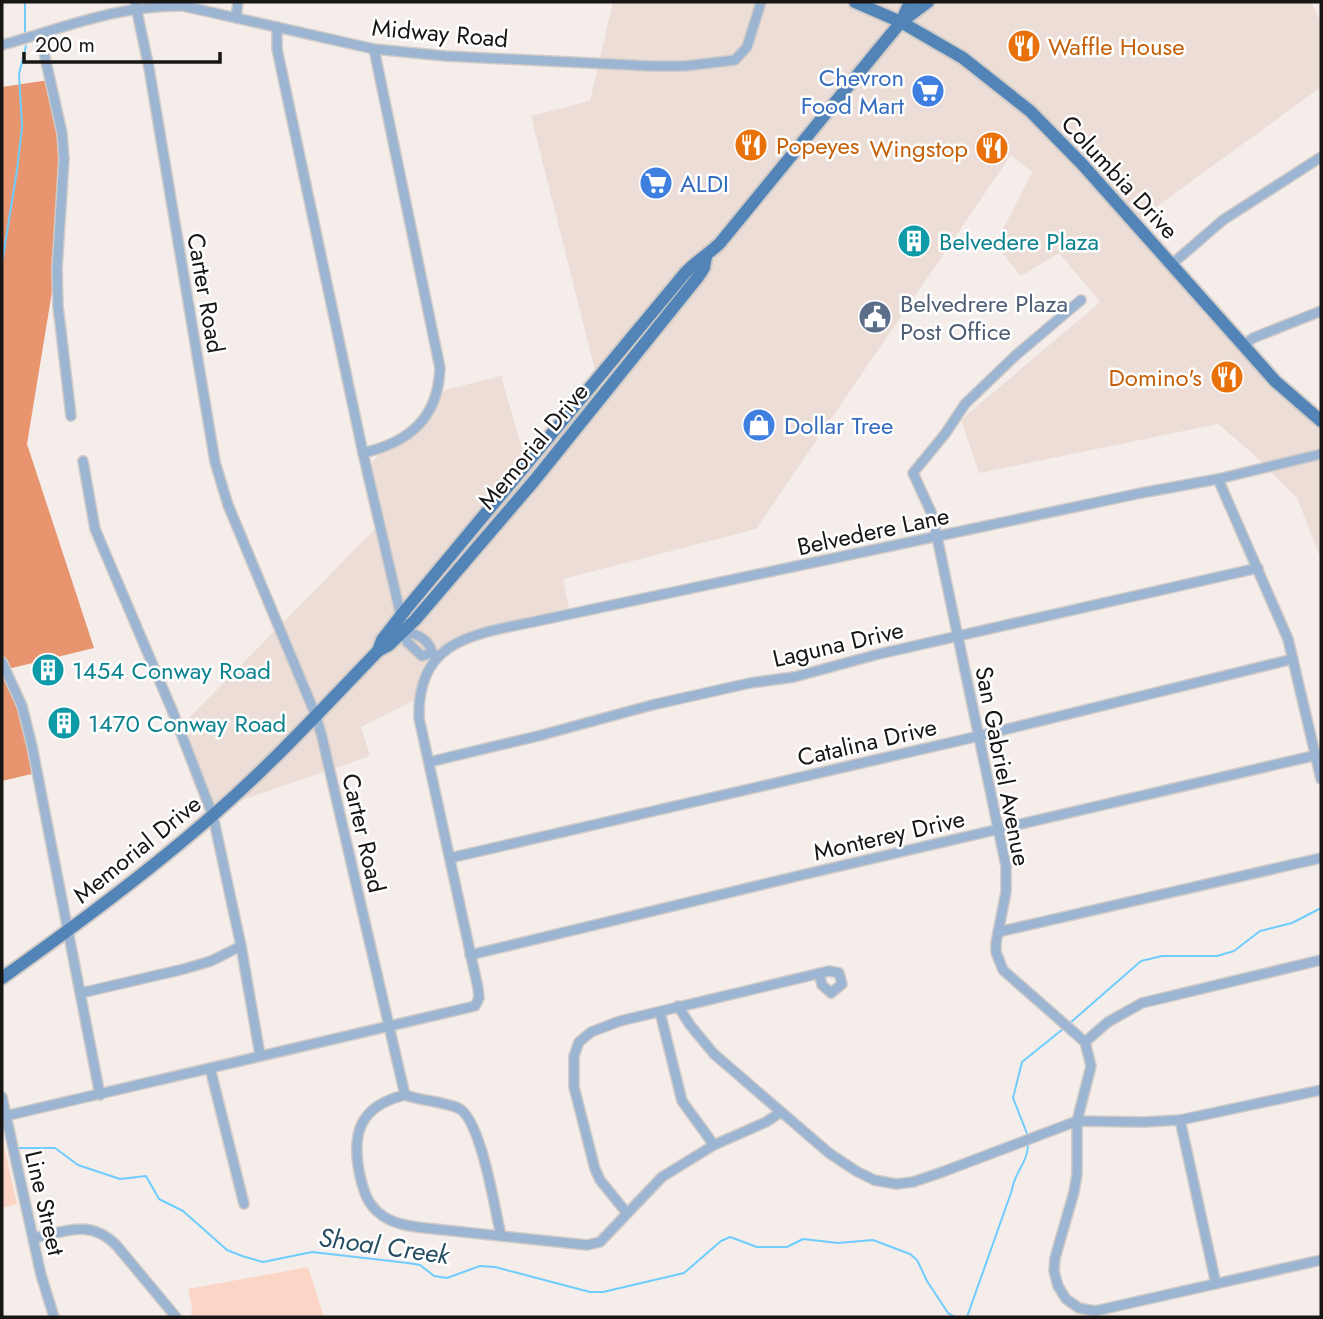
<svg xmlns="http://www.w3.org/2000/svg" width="1323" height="1319" font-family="Jost,sans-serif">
	<rect width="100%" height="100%" fill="#f4edea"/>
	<!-- built -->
	<path fill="#ecddd7" d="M 613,2 L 1311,2 L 1321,22 L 1321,87 L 1134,223 L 1240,342 L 1321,412 L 1321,559 L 1297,498 L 1252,453 L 1218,424 L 979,473 L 961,420 L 1100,302 L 1059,253 L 1021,276 L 994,243 L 999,237 L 1032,172 L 1011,155 L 756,529 L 563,579 L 569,609 L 465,633 L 427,656 L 415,700 L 361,727 L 370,756 L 213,810 L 180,727 L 378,526 L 372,462 L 445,390 L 501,376 L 526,463 L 598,383 L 531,116 L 590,101 Z"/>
	<!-- green -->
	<g fill="#fbd6c6">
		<path d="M 2,1137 L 17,1204 L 2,1208 Z"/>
		<path d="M 308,1267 L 324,1317 L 191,1317 L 192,1306 L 188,1289 Z"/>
	</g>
	<!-- forest -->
	<path fill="#e7946f" d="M 49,80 L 65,154 L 61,237 L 27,444 L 94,648 L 8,669 L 40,772 L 2,781 L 2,87 Z"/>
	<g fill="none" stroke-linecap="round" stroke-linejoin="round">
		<!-- stream -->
		<g stroke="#6fcdfe" stroke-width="2">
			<path d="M 25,2 L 25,36"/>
			<path d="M 2,263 L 17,170 L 22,127 L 19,74 L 26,46"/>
			<path d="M 1070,1023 L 1141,961 L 1162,956 L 1217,956 L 1234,951 L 1260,931 L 1292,923 L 1321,908"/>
			<path d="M 1028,1136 L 1013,1098 L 1022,1062 L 1063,1029"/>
			<path d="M 17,1148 L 55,1148 L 78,1165 L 120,1179 L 146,1176 L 159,1199 L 183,1211 L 227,1250 L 242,1256 L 263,1262 L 312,1252 L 408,1263 L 420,1265 L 434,1276 L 447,1278 L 480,1266 L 495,1267 L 590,1292 L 603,1292 L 684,1273 L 721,1241 L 730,1237 L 757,1247 L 787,1247 L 803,1239 L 838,1243 L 873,1240 L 910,1254 L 917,1260 L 927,1281 L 948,1313 L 955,1317"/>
			<path d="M 967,1317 L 1012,1190 C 1014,1173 1028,1162 1028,1145"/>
		</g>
		<defs>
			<g id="minor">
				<path d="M 135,2 L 149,68 L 215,462 L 228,505 L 316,716 L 322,737 L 405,1095"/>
				<path d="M 236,18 L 238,2"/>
				<path d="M 277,27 L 277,49 L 363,453 L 407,642 L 422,656 L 432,653"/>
				<path d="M 40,35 L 62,133 L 64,159 L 57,269 L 58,306 L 71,416"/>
				<path d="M 2,45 C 60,29 122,4 183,6 L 374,49 L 445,56 L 651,66 L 685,66 L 735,60 L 747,47 L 761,2"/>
				<path d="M 1172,264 L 1223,220 L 1321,157"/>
				<path d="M 1081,300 L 1015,356 L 965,404 L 945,434 L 913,473 L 931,512 L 937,537 L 1006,866 L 1006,892 L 996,943 L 996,952 L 1003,970 L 1085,1042 L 1091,1066 L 1077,1121 L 1077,1174 L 1074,1192 L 1055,1258 L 1054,1271 L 1058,1286 L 1066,1299 L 1079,1308 L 1095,1311 L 1321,1260"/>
				<path d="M 1244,345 L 1253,338 L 1321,311"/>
				<path d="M 363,453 C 410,442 438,418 440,368 L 374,49"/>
				<path d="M 83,461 L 95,529 L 172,710 L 213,816 L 241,946 L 260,1055"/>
				<path d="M 1218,479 L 1288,639 L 1321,779"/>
				<path d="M 406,633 C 418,633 430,641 432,653 L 436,656"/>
				<path d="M 2,662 L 22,706 L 32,746 L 100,1095"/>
				<path d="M 429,762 L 538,736 L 652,705 L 750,683 L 794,677 L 879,654 L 1258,568"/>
				<path d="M 450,858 L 979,736 L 1293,659"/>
				<path d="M 998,932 L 1321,858"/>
				<path d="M 470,955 L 806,874 L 1317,755"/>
				<path d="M 81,993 L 184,969 L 211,961 L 241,946"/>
				<path d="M 678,1006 L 690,1025 L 714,1054 L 829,1153 L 856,1171 L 874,1180 L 896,1184 L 913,1182 L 945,1171 L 1077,1121 L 1143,1122 L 1180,1120 L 1321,1090"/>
				<path d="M 660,1012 L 682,1101 L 714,1145"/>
				<path d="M 1085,1042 L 1108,1022 L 1142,1003 L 1321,960"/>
				<path d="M 210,1068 L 244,1204"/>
				<path d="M 405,1095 C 359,1106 351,1134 360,1176 C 364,1192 367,1203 379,1213 C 392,1224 408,1226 425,1228 L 587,1245 L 600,1242 L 662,1177 L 714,1145 L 766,1122 L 781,1112"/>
				<path d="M 405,1095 C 422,1101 441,1101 458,1108 C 481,1118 495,1210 501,1236"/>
				<path d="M 2,1097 L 41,1275 L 54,1317"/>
				<path d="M 5,1116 L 475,1006 L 479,998 L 478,988 L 419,718 C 417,636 479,634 542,620 L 1141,493 L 1218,479 L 1321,454"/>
				<path d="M 1180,1120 L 1216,1284"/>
				<path d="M 626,1212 L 600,1180 L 595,1169 L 574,1087 L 574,1056 L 579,1042 L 591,1032 L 620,1021 L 829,971 L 839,973 L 842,984 L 831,993 L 822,985 L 819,973"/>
				<path d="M 34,1238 C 67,1231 91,1219 117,1246 L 176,1317"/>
			</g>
			<g id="major">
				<path d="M 855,2 L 901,22 L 963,58 L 1030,111 L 1082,164 L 1275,381 L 1321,421"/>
				<path d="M 901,22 L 928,2"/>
				<path d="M 378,651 L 382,640 L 407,608 L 685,273 C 696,261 709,254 720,243 L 877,51 L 901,22 L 910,2"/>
				<path d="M 2,978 C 74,927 146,874 212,816 C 271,765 324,707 378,651 L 389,645 L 415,620 L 534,481 L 698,277 L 704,268 L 706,257"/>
			</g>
		</defs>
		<!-- minor casing -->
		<use href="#minor" stroke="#d1cbc8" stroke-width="12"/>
		<!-- major casing -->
		<use href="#major" stroke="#d1cbc8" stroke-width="16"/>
		<!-- minor -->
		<use href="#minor" stroke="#9bb5d2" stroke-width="9"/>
		<!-- major -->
		<use href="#major" stroke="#5284b7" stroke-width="12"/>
	</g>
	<!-- icons -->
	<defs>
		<symbol id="restaurant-disc" viewBox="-11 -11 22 22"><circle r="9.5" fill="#e8710a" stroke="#fff"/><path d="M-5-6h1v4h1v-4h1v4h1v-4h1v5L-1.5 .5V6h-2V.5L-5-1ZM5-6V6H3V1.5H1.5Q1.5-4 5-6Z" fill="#fff"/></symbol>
		<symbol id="supermarket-disc" viewBox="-11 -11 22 22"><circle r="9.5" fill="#3f7fe0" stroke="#fff"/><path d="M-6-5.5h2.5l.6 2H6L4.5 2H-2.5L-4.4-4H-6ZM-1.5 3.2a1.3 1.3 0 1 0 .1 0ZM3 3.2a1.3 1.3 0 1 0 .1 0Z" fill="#fff"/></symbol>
		<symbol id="building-disc" viewBox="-11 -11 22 22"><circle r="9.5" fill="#0f9aa8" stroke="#fff"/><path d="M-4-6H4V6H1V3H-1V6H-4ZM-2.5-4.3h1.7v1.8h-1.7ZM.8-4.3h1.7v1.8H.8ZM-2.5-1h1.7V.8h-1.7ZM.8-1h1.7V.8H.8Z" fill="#fff"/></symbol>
		<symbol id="civic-disc" viewBox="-11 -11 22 22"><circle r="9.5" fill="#5c6f8a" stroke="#fff"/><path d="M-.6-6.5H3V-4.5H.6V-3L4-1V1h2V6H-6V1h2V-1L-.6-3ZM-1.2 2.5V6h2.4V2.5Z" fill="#fff"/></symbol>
		<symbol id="shop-disc" viewBox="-11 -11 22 22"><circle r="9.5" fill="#3f7fe0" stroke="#fff"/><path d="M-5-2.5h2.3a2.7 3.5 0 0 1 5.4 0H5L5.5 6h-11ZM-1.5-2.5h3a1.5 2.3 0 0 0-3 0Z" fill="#fff"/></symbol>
	</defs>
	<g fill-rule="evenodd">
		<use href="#restaurant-disc" x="1005" y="27" width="38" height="38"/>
		<use href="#supermarket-disc" x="909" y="72" width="38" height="38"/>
		<use href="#restaurant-disc" x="732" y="126" width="38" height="38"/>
		<use href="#restaurant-disc" x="973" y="129" width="38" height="38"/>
		<use href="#supermarket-disc" x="637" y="164" width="38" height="38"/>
		<use href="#building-disc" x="895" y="222" width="38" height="38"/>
		<use href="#civic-disc" x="856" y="298" width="38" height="38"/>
		<use href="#restaurant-disc" x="1208" y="358" width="38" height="38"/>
		<use href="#shop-disc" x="740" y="406" width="38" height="38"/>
		<use href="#building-disc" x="29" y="651" width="38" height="38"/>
		<use href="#building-disc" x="45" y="704" width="38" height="38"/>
	</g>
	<g text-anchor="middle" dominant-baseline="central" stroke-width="5" stroke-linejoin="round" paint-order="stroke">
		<!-- street labels -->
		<g font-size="24" fill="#181615" stroke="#fff">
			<text transform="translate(440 33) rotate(5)">Midway Road</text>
			<text transform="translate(1120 177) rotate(47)">Columbia Drive</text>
			<text transform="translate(206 293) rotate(80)">Carter Road</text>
			<text transform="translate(533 446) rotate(-50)">Memorial Drive</text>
			<text transform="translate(873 531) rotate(-12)">Belvedere Lane</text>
			<text transform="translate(838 644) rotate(-13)">Laguna Drive</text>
			<text transform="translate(867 742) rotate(-13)">Catalina Drive</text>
			<text transform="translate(1003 766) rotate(79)">San Gabriel Avenue</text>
			<text transform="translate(364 833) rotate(77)">Carter Road</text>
			<text transform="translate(889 835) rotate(-13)">Monterey Drive</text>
			<text transform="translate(137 849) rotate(-39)">Memorial Drive</text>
			<text transform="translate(45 1203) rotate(77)">Line Street</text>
		</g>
		<!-- food labels -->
		<g font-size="24" fill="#c56008" stroke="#fff" text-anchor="start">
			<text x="1048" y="46">Waffle House</text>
			<text x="776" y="145">Popeyes</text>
			<text x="968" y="148" text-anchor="end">Wingstop</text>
			<text x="1202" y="377" text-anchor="end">Domino's</text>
		</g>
		<!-- shop labels -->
		<g font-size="24" fill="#366cbe" stroke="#fff" text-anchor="start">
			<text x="904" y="77" text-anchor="end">Chevron<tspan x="904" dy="28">Food Mart</tspan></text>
			<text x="680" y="183">ALDI</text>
			<text x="784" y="425">Dollar Tree</text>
		</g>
		<!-- culture labels -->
		<g font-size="24" fill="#0d838f" stroke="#fff" text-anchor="start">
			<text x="939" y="241">Belvedere Plaza</text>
			<text x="72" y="670">1454 Conway Road</text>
			<text x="88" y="723">1470 Conway Road</text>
		</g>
		<!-- service labels -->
		<g font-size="24" fill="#4e5e75" stroke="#fff" text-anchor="start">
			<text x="900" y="303">Belvedrere Plaza<tspan x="900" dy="28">Post Office</tspan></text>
		</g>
		<!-- water labels -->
		<g font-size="26" font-style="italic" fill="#264e63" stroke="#fff">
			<text transform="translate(384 1246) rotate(8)">Shoal Creek</text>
		</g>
	</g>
	<!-- border -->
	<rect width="1323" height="1319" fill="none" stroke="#181615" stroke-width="7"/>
	<!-- scale -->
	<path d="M24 52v10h196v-10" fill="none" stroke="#181615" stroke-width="3.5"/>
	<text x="35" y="52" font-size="21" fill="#181615" stroke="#ffffff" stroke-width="5" paint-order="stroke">200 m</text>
</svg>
